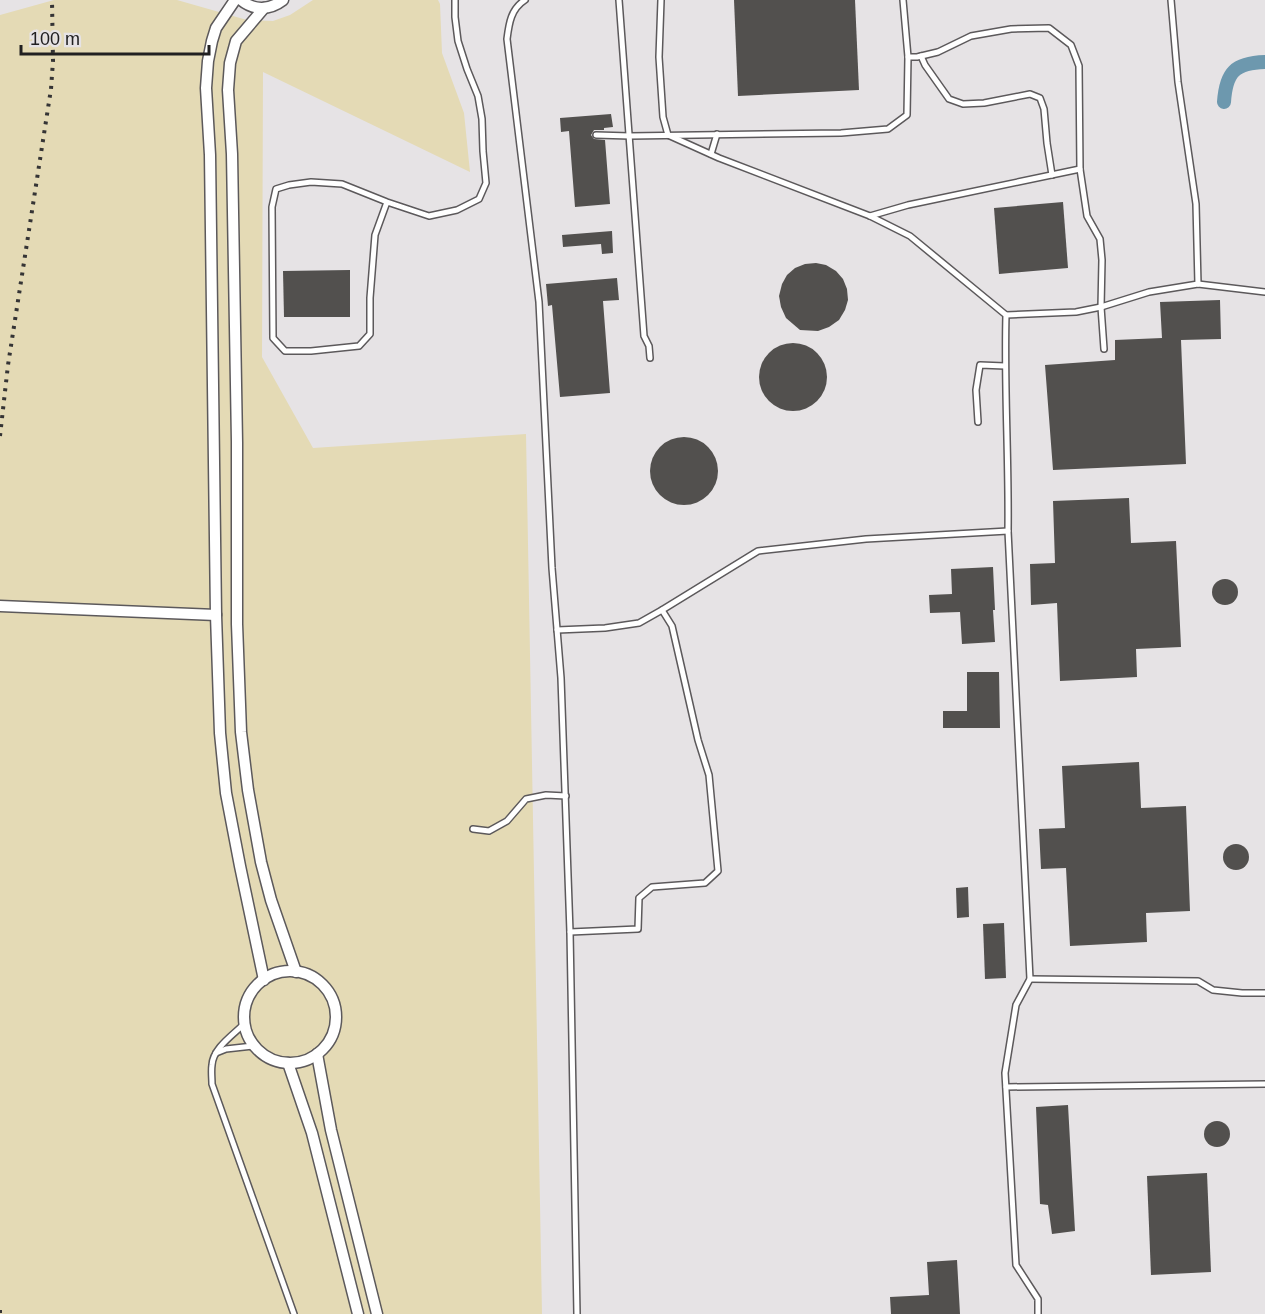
<svg xmlns="http://www.w3.org/2000/svg" width="1265" height="1314" font-family="Helvetica,sans-serif">
	<rect width="100%" height="100%" fill="#e6e3e5"/>
	<!-- sand -->
	<path fill="#e4dab5" d="M 54,0 L 177,0 L 247,20 L 273,21 L 290,15 L 313,0 L 438,0 L 440,4 L 442,53 L 464,113 L 470,172 L 263,72 L 262,357 L 313,448 L 526,434 L 542,1314 L 0,1314 L 0,15 Z"/>
	<g fill="none" stroke-linecap="round" stroke-linejoin="round">
		<!-- canal -->
		<path stroke="#6d98ae" stroke-width="14" d="M 1224,102 C 1226,72 1235,63 1265,62"/>
	</g>
	<!-- building -->
	<g fill="#52504e">
		<path d="M 734,0 L 855,0 L 859,90 L 738,96 Z"/>
		<path d="M 611,114 L 613,127 L 604,128 L 604,130 L 594,130 L 591,135 L 594,139 L 605,140 L 610,204 L 575,207 L 569,131 L 561,132 L 560,118 Z"/>
		<path d="M 1063,202 L 1068,268 L 999,274 L 994,208 Z"/>
		<path d="M 612,231 L 613,253 L 602,254 L 601,244 L 563,247 L 562,235 Z"/>
		<path d="M 816,263 L 826,265 L 836,271 L 843,279 L 847,289 L 848,300 L 845,310 L 839,320 L 829,327 L 818,331 L 800,330 L 786,318 L 781,307 L 779,296 L 782,284 L 787,275 L 795,268 L 805,264 Z"/>
		<path d="M 350,270 L 350,317 L 284,317 L 283,271 Z"/>
		<path d="M 617,278 L 619,300 L 603,301 L 610,393 L 560,397 L 552,305 L 548,306 L 546,284 Z"/>
		<path d="M 1220,300 L 1221,339 L 1181,340 L 1186,464 L 1053,470 L 1045,365 L 1115,360 L 1115,340 L 1162,338 L 1160,302 Z"/>
		<circle cx="793" cy="377" r="34"/>
		<circle cx="684" cy="471" r="34"/>
		<path d="M 1129,498 L 1131,543 L 1176,541 L 1181,647 L 1136,649 L 1137,677 L 1060,681 L 1057,603 L 1031,605 L 1030,564 L 1055,563 L 1053,501 Z"/>
		<path d="M 993,567 L 995,610 L 993,610 L 995,642 L 962,644 L 960,612 L 930,613 L 929,595 L 952,594 L 951,569 Z"/>
		<circle cx="1225" cy="592" r="13"/>
		<path d="M 967,672 L 999,672 L 1000,728 L 943,728 L 943,711 L 967,711 Z"/>
		<path d="M 1139,762 L 1141,808 L 1186,806 L 1190,911 L 1146,913 L 1147,942 L 1070,946 L 1066,868 L 1041,869 L 1039,829 L 1065,828 L 1062,766 Z"/>
		<circle cx="1236" cy="857" r="13"/>
		<path d="M 968,887 L 969,917 L 957,918 L 956,888 Z"/>
		<path d="M 1004,923 L 1006,978 L 985,979 L 983,924 Z"/>
		<path d="M 1068,1105 L 1075,1231 L 1052,1234 L 1048,1205 L 1040,1204 L 1036,1107 Z"/>
		<circle cx="1217" cy="1134" r="13"/>
		<path d="M 1207,1173 L 1211,1272 L 1151,1275 L 1147,1176 Z"/>
		<path d="M 957,1260 L 960,1314 L 891,1314 L 890,1297 L 929,1295 L 927,1262 Z"/>
	</g>
	<g fill="none" stroke-linecap="round" stroke-linejoin="round">
		<defs>
			<g id="service">
				<path d="M 525,0 C 511,9 509,23 507,39 L 539,302 L 552,568 L 561,678 L 570,932 L 577,1314"/>
				<path d="M 619,0 L 644,336 L 649,346 L 650,358"/>
				<path d="M 661,0 L 659,57 L 663,117 L 668,135 L 719,158 L 870,216 L 910,236 L 1006,315 C 1004,387 1009,459 1008,531 L 1030,979 L 1016,1005 L 1005,1073 L 1016,1265 L 1038,1299 L 1038,1314"/>
				<path d="M 1171,0 L 1178,82 L 1196,204 L 1198,284"/>
				<path d="M 921,56 L 925,65 L 949,99 L 963,104 L 984,103 L 1030,94 L 1040,98 L 1044,109 L 1047,143 L 1052,175"/>
				<path d="M 908,57 L 917,57 L 938,52 L 971,36 L 1011,29 L 1049,28 L 1071,45 L 1079,66 L 1080,169 L 1087,216 L 1100,239 L 1102,260 L 1101,307 L 1104,349"/>
				<path d="M 596,135 L 630,136 L 841,133 L 888,129 L 907,115 L 908,57 L 903,0"/>
				<path d="M 711,154 L 717,134"/>
				<path d="M 387,202 L 375,235 L 370,298 L 370,334 L 359,346 L 311,351 L 285,351 L 273,338 L 272,207 L 276,189 L 289,185 L 311,182 L 342,184 L 387,202 L 429,216 L 457,210 L 479,199 L 486,183 L 483,151 L 482,119 L 478,96 L 467,69 L 458,41 L 455,17 L 455,0"/>
				<path d="M 870,216 L 908,205 L 1080,169"/>
				<path d="M 1006,315 L 1076,312 L 1101,307 L 1149,292 L 1198,284 L 1265,292"/>
				<path d="M 978,422 L 976,390 L 980,365 L 1005,366"/>
				<path d="M 557,630 L 605,628 L 639,623 L 662,610"/>
				<path d="M 473,829 L 489,831 L 507,821 L 526,799 L 546,795 L 566,796"/>
				<path d="M 570,932 L 638,929 L 639,898 L 652,887 L 705,883 L 718,871 L 709,775 L 698,740 L 672,626 L 662,610 L 758,551 L 866,539 L 1008,531"/>
				<path d="M 1030,979 L 1198,981 L 1213,990 L 1242,993 L 1265,993"/>
				<path d="M 244,1024 C 233,1035 213,1048 212,1065 C 211,1071 212,1078 212,1084 L 294,1314"/>
				<path d="M 216,1053 L 226,1049 L 253,1046"/>
				<path d="M 1006,1087 L 1265,1084"/>
			</g>
			<g id="minor">
				<path d="M 235,0 L 216,28 L 212,41 L 208,61 L 206,88 L 210,155 L 216,615 L 220,733 L 226,793 L 240,866 L 264,980"/>
				<path d="M 241,0 C 254,11 270,10 283,0"/>
				<path d="M 264,8 L 236,41 L 230,63 L 228,90 L 232,154 L 237,442 L 237,624 L 241,732 L 248,790 L 261,862 L 271,900 L 296,972"/>
				<path d="M 0,606 L 216,615"/>
				<circle cx="290" cy="1017" r="46"/>
				<path d="M 317,1054 L 331,1130 L 377,1314"/>
				<path d="M 288,1063 L 312,1133 L 358,1314"/>
			</g>
		</defs>
		<!-- service casing -->
		<use href="#service" stroke="#5c595b" stroke-width="8"/>
		<!-- minor casing -->
		<use href="#minor" stroke="#5c595b" stroke-width="13"/>
		<!-- service -->
		<use href="#service" stroke="#fff" stroke-width="5"/>
		<!-- minor -->
		<use href="#minor" stroke="#fff" stroke-width="10"/>
		<!-- rail -->
		<g stroke="#353435" stroke-width="4" stroke-dasharray="3 6" stroke-linecap="butt">
			<path d="M 0,436 L 8,365 L 51,89 L 53,61 L 52,0"/>
			<path d="M 0,1310 L 0,1314"/>
		</g>
	</g>
	<!-- scale -->
	<path d="M21 45v9h188v-9" fill="none" stroke="#212021" stroke-width="3"/>
	<text x="30" y="45" font-size="18" fill="#212021" stroke="#e6e3e5" stroke-width="4.5" paint-order="stroke">100 m</text>
</svg>
